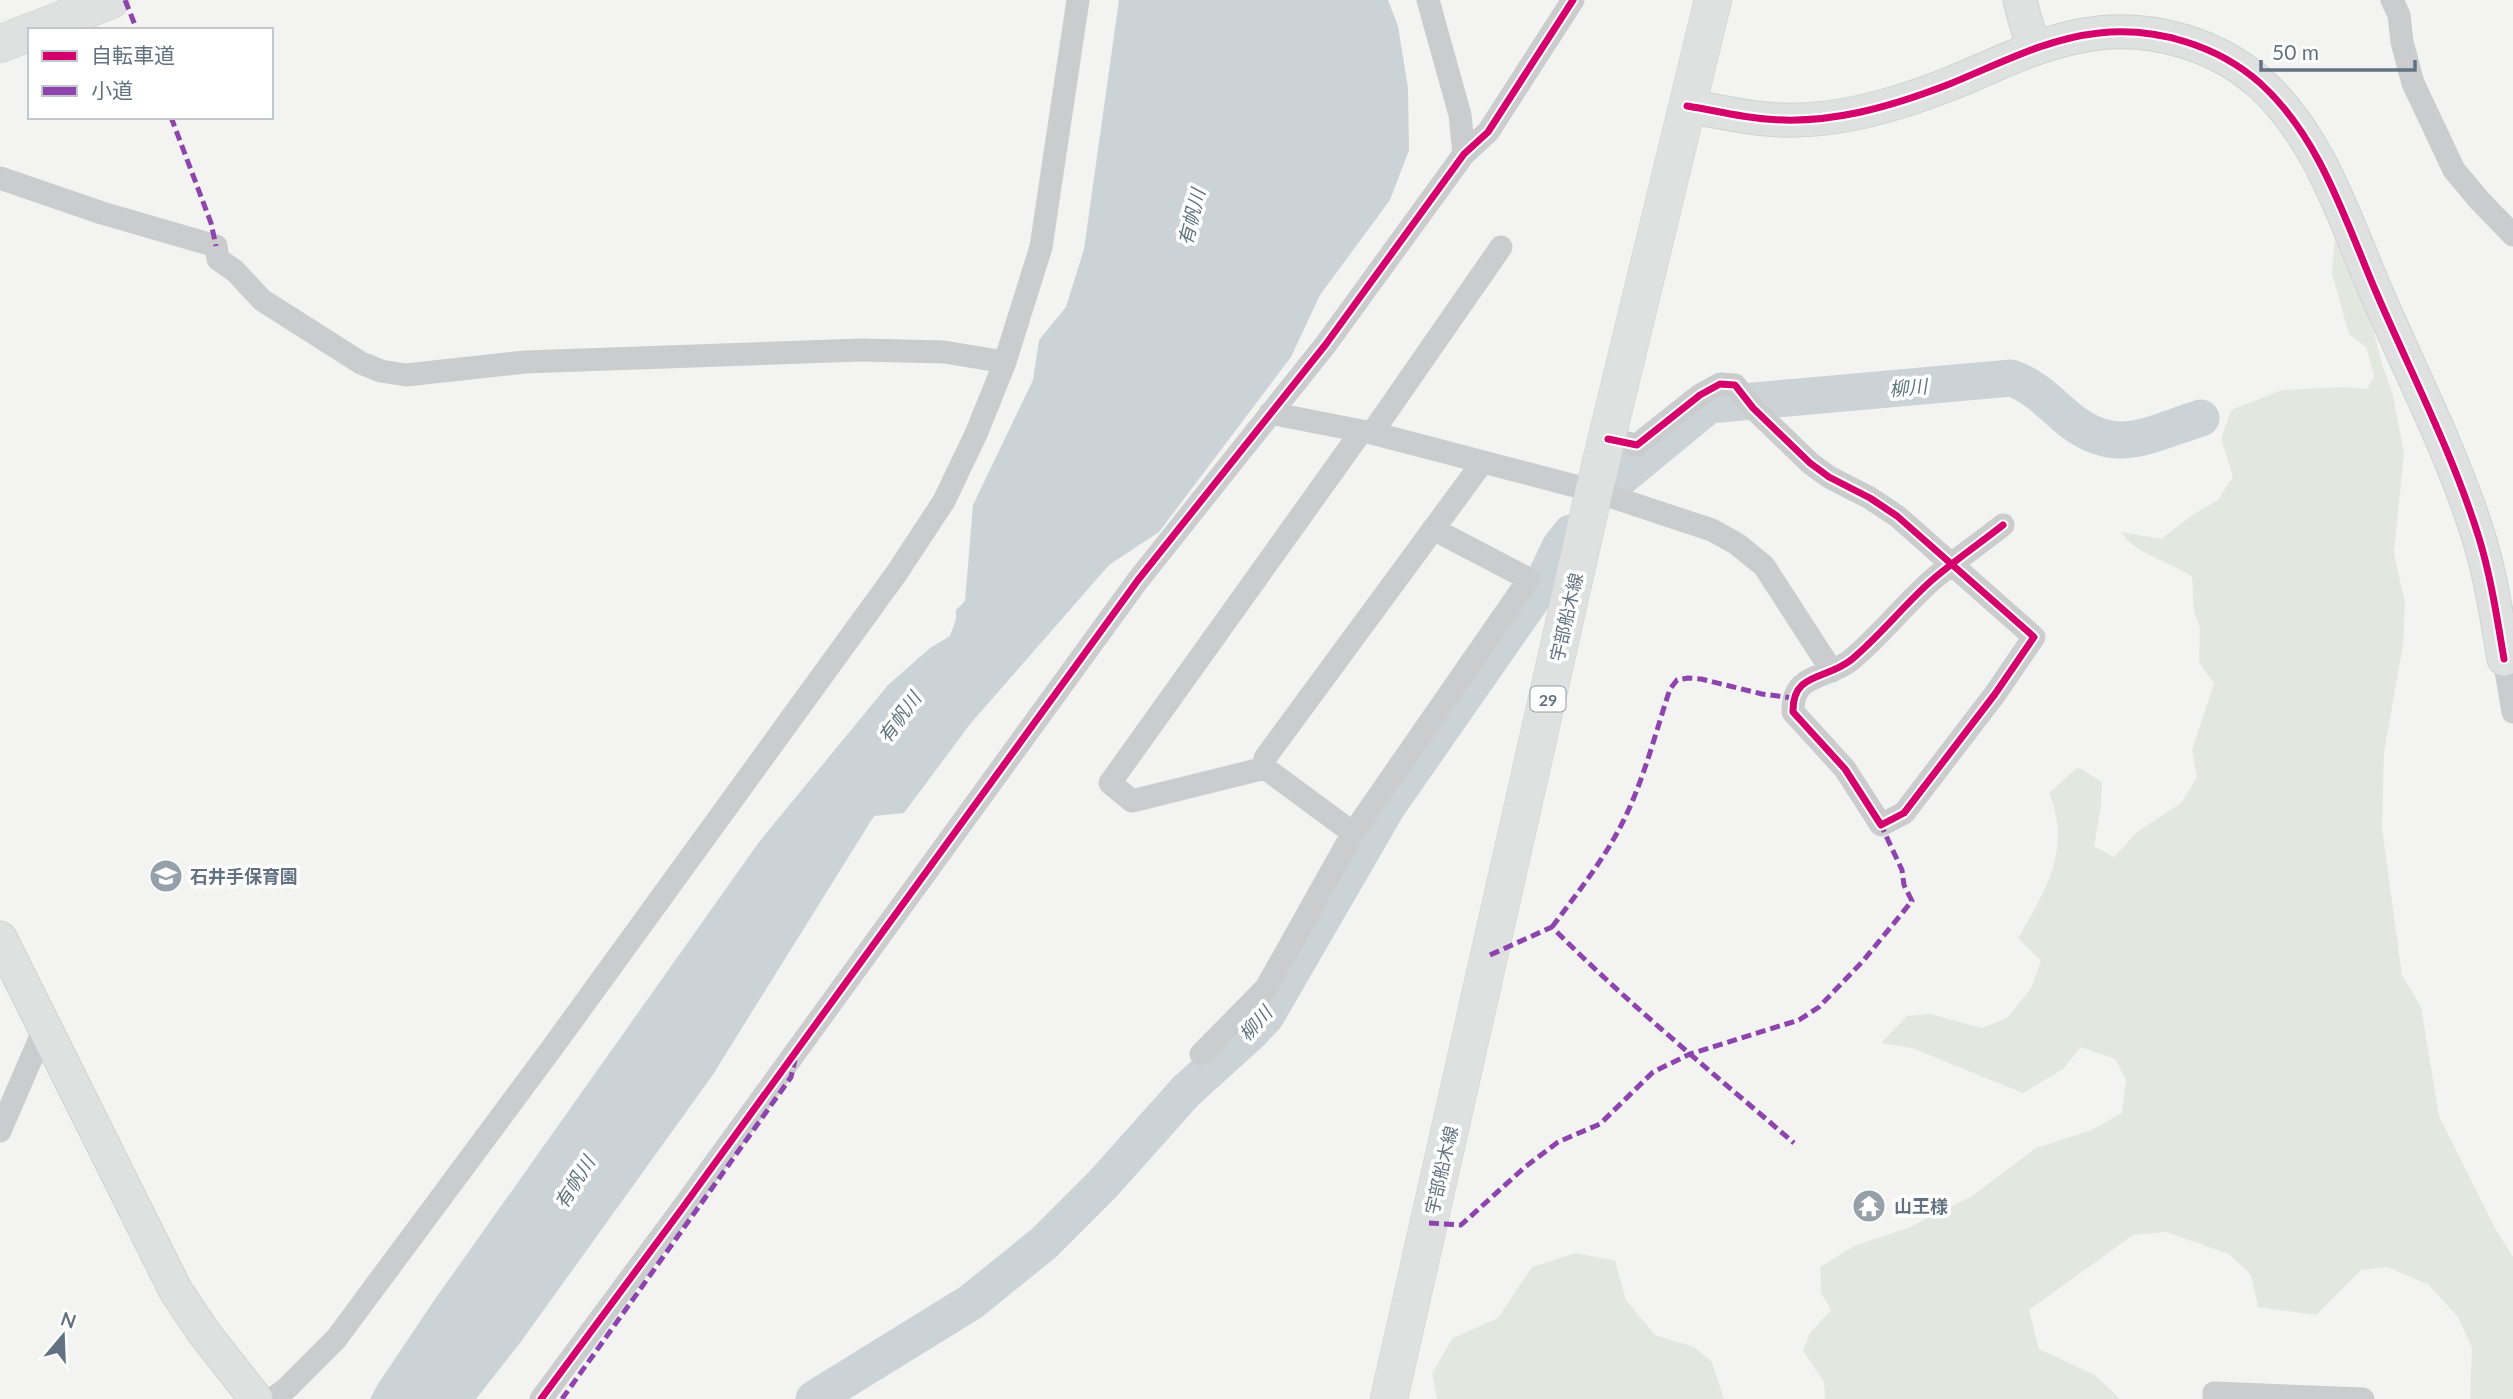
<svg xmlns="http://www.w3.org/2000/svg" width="2513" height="1399" font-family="Lato,'Noto Sans JP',sans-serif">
<rect width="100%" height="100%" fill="#f3f4f2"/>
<path fill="#e2e7e0" d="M 2335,235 L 2352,272 L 2370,318 L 2383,367 L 2393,395 L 2404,454 L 2394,553 L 2405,603 L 2403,645 L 2384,752 L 2382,828 L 2402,975 L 2421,1007 L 2439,1116 L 2496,1230 L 2513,1257 L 2513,1399 L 2470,1399 L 2472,1348 L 2458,1317 L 2429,1285 L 2388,1267 L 2361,1270 L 2316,1315 L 2258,1307 L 2251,1275 L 2229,1254 L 2166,1232 L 2133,1235 L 2029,1310 L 2039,1349 L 2095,1375 L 2120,1399 L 1825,1399 L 1824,1382 L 1803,1351 L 1810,1333 L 1831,1310 L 1821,1293 L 1820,1267 L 1856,1245 L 1908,1228 L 1972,1196 L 2036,1148 L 2092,1130 L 2122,1113 L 2126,1080 L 2115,1059 L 2081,1047 L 2063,1069 L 2023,1093 L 1912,1048 L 1881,1043 L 1907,1016 L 1930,1014 L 1982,1028 L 2007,1018 L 2031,988 L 2041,961 L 2018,938 C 2046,890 2072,849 2049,793 L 2078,767 L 2102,782 L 2101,807 L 2094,846 L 2114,857 L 2137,832 L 2181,803 L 2197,777 L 2192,750 L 2214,684 L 2199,662 L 2200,628 L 2194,612 L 2192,577 C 2170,561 2136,555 2121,532 L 2161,539 L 2194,514 L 2218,500 L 2233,477 L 2221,439 L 2231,410 L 2282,390 L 2343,387 L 2367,389 L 2374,376 L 2366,347 L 2349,334 L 2332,274 Z
M 1576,1253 L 1615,1261 L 1626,1300 L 1655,1335 L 1694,1347 L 1712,1362 L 1724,1399 L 1437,1399 L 1432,1373 L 1453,1338 L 1498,1318 L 1532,1267 Z"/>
<path fill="#ccd3d7" d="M 1119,0 L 1388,0 L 1398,26 L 1408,88 L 1409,150 L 1390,200 L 1320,295 L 1291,357 L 1159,532 L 1109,565 L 971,723 L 904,813 L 874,816 L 712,1076 L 520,1343 L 476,1399 L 370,1399 L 378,1384 L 433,1302 L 759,842 L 888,685 L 930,648 L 950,636 L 956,619 L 956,610 L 965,601 L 973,505 L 1033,380 L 1039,340 L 1066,307 L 1084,249 Z"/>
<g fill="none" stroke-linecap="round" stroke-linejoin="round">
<path stroke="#ccd3d7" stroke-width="37" d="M 1619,479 L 1709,405 L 2011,378 C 2032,385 2048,401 2064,415 C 2114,459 2146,435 2201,418
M 814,1399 L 971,1302 L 1044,1243 L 1103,1184 L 1186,1091 L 1250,1033 L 1266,1016 L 1387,807 L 1543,583 L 1560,547 L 1571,533"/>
<defs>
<path id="secondary" d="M 2020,0 L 2025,20 L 2034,48
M 1687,106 C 1713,110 1740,117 1766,119 C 1828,125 1890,107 1947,85 C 1997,65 2044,39 2099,33 C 2156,27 2217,45 2260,83 C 2320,137 2345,220 2376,292 C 2411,373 2453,454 2479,538 C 2491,577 2497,618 2504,659
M 0,938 L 176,1291 L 204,1333 L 256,1399"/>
<path id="primary" d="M 36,30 L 111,0
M 0,44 L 30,32
M 1389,1399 L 1594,491 L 1713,0"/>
</defs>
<use href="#secondary" stroke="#d0d2d2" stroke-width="35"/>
<use href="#primary" stroke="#cfd0d0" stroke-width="38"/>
<path stroke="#cbcccd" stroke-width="23" d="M 1428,0 L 1460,115 L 1464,154
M 2392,0 L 2399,15 L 2402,42 L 2413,83 L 2454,170 L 2480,201 L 2513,235
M 0,178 L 102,213 L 216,246 L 218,259 L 235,271 L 262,300 L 361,363 L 381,371 L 406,375 L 525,362 L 860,350 L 944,352 L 1005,362
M 1270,413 L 1372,433 L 1594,491 L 1712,530 L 1737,544 L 1764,566 L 1832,671
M 1372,433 L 1501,247
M 1608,439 L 1637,445 L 1700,395 L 1720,384 L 1735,385 L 1753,408 L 1810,463 L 1829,477 L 1870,498 L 1897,516 L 2034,637 L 1995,694 L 1904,813 L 1881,825 L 1845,769 L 1793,712 C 1792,672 1826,680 1851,660 C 1880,636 1903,606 1931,581 C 1954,561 1979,544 2003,525
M 2513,658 L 2504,659 L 2513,712
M 1265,768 L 1132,801 L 1110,783 L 1361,432
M 1353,833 L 1265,768 L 1265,758 L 1482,463
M 1201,1054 L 1266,988 L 1353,833 L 1529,579 L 1433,529
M 0,1131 L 44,1029
M 272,1399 L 287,1388 L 336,1339 L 552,1048 L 896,574 L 944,501 L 976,434 L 1005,362 L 1041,247 L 1078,0
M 541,1399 L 681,1210 L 1138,580 L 1326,344 L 1464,154 L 1488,132 L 1573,0
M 2214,1399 L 2214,1393 L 2363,1399"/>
<use href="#secondary" stroke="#dfe0e0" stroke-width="33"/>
<use href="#primary" stroke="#dfe0e0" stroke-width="37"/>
<path stroke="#8e44ad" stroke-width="5" stroke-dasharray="10 5" stroke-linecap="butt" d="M 125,0 L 137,30
M 171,117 L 211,223 L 216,246
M 1552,927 C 1575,896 1599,866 1617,833 C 1642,788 1654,737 1670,689 L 1677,680 L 1688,678 L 1701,679 L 1762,694 L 1793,698
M 1490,955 L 1552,927 C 1628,1004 1712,1072 1794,1143
M 1429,1223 L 1461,1225 L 1525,1167 L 1558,1142 L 1600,1124 L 1653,1072 L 1690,1054 L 1799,1020 L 1819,1007 L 1863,961 L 1912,901 L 1904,885 L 1902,870 L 1881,825
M 562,1399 L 784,1087 L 791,1077 L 795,1060"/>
<defs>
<path id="cycleway" d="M 1687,106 C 1713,110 1740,117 1766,119 C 1828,125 1890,107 1947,85 C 1997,65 2044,39 2099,33 C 2156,27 2217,45 2260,83 C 2320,137 2345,220 2376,292 C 2411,373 2453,454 2479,538 C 2491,577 2497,618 2504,659
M 1608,439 L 1637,445 L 1700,395 L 1720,384 L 1735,385 L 1753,408 L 1810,463 L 1829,477 L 1870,498 L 1897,516 L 2034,637 L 1995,694 L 1904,813 L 1881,825 L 1845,769 L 1793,712 C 1792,672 1826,680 1851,660 C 1880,636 1903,606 1931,581 C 1954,561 1979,544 2003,525
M 541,1399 L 681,1210 L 1138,580 L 1326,344 L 1464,154 L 1488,132 L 1573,0"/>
</defs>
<use href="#cycleway" stroke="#fff" stroke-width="11"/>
<use href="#cycleway" stroke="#d6006c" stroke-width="7"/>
</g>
<defs>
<symbol id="school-disc" viewBox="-11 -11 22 22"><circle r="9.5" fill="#95a0a9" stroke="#fff"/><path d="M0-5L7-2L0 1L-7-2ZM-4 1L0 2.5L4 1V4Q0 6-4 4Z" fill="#fff"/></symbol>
<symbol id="temple-disc" viewBox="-11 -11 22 22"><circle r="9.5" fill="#95a0a9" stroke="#fff"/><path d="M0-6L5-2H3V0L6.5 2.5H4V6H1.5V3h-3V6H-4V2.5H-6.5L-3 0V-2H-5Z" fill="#fff"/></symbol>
</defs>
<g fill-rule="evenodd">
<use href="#school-disc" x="147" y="857" width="38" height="38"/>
<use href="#temple-disc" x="1850" y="1187" width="38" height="38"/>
</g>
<g text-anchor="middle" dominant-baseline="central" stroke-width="7" stroke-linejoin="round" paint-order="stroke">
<rect fill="#fff" stroke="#929ca8" stroke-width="2" x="1530.5" y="686.5" width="35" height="25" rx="5"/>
<g font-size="16" font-weight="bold" fill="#637282">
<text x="1548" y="699">29</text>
</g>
<g font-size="18" fill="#637282" stroke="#fff">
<text transform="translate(1566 617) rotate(-77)">宇部船木線</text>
<text transform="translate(1441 1170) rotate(-77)">宇部船木線</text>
</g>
<g font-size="18" font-weight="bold" fill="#637282" stroke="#fff" text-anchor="start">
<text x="190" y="876">石井手保育園</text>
<text x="1894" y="1206">山王様</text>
</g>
<g font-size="19" font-style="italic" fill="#5f747f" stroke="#fff">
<text transform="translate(1191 217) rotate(-76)">有帆川</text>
<text transform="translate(1908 387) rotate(-5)">柳川</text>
<text transform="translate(899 717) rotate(-54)">有帆川</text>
<text transform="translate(1255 1023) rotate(-48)">柳川</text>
<text transform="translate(574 1182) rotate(-58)">有帆川</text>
</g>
</g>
<rect x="28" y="28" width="245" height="91" fill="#ffffff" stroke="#c1c7cd" stroke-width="2"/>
<rect x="42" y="51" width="35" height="10" fill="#d6006c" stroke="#c1c7cd" stroke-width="2"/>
<text x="91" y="63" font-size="21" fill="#637282">自転車道</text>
<rect x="42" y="86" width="35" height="10" fill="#8e44ad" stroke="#c1c7cd" stroke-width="2"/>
<text x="91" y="98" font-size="21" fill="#637282">小道</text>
<g transform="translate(63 1336) rotate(19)" stroke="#ffffff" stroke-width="5" paint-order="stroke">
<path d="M0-5L12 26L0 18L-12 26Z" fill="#637282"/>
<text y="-10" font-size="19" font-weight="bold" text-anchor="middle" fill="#637282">N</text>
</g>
<path d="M2261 60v10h154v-10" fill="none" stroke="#637282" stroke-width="3.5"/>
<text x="2272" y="60" font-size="21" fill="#637282" stroke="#ffffff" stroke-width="5" paint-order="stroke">50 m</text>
</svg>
